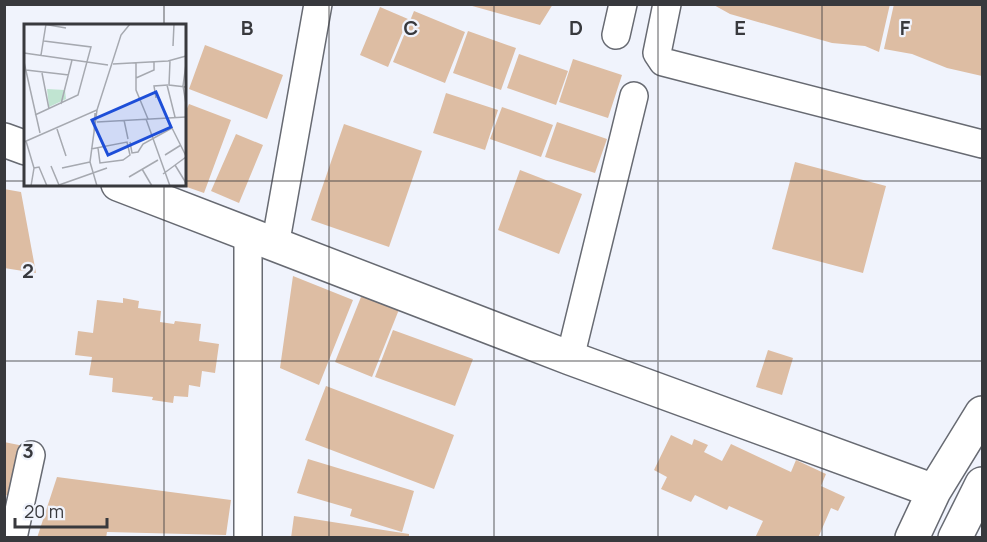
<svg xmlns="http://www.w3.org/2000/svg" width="987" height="542" font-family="Manrope,sans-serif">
<rect width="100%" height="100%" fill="#f0f3fc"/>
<path fill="#ddbda3" d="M 465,4 L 553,4 L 540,25 Z
M 712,4 L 890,4 L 879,52 L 865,46 L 832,43 L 730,14 Z
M 894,4 L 982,4 L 982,76 L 947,68 L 912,54 L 884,49 Z
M 380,7 L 408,19 L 388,67 L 360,55 Z
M 414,11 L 465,32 L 445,83 L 393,62 Z
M 468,31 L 516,48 L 501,90 L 453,73 Z
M 205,45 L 283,75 L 267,119 L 189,89 Z
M 519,54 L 568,71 L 556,105 L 507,88 Z
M 573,59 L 622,75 L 608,118 L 559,102 Z
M 446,93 L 498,110 L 485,150 L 433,133 Z
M 189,104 L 231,120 L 204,193 L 184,186 L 184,115 Z
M 502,107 L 553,125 L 541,157 L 490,139 Z
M 557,122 L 607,139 L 595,173 L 545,157 Z
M 344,124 L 422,151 L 389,247 L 311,220 Z
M 236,134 L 263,145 L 239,203 L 211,191 Z
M 795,162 L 886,186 L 863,273 L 772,249 Z
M 520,170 L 582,194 L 559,254 L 498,230 Z
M 4,189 L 21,192 L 36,273 L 4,268 Z
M 293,276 L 353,300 L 319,385 L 280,368 Z
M 363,292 L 400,307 L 372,377 L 335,362 Z
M 123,298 L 139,301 L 138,308 L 161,311 L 160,322 L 174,324 L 175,321 L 201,324 L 199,341 L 219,344 L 215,373 L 202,371 L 200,387 L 189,385 L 188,397 L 174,396 L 173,403 L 152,400 L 153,397 L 112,392 L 113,378 L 89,375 L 92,357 L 75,355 L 78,331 L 93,333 L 97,300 L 123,303 Z
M 393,330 L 473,359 L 455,406 L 375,377 Z
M 768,350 L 793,358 L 782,395 L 756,387 Z
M 326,386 L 454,435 L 434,489 L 305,440 Z
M 671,435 L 692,445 L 694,439 L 708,445 L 704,452 L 722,461 L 731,444 L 791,472 L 796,460 L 826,474 L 821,486 L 845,497 L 838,511 L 831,508 L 818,538 L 755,538 L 763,521 L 729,506 L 727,510 L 695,495 L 691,502 L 661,489 L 667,477 L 654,470 Z
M 4,442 L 24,446 L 11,496 L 4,495 Z
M 308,459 L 414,491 L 402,532 L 350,516 L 352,509 L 297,493 Z
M 57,477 L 231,500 L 226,535 L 107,532 L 106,538 L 37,538 Z
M 294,516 L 409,534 L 409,538 L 291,538 Z"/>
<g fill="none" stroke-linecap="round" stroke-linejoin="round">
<defs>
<path id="street" d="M 667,4 L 657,53 L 663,62 L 982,144
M 616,35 L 623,4
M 248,235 L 248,538
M 275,246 L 318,4
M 570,358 L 634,96
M 13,538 L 31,455"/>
<path id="secondary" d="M 4,140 L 26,148
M 118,184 L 570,358 L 934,491
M 912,538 L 934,491 L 982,413
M 955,538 L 982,484"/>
</defs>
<use href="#street" stroke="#676a72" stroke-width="30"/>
<use href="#secondary" stroke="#676a72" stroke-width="36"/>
<use href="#street" stroke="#fff" stroke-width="27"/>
<use href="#secondary" stroke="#fff" stroke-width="33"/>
</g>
<path fill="none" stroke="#38393d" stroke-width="1.5" stroke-opacity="0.55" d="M 164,4 L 164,26M 329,4 L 329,538M 494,4 L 494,538M 658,4 L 658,538M 822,4 L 822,538M 4,181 L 26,181M 184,181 L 982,181M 164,184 L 164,538M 4,361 L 982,361"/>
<g transform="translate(24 24)">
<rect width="162" height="162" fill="#f0f3fc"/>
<path d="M 23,65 L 41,66 L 42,75 L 25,83 Z" fill="#c0e4d1"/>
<path fill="none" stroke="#a6a9b0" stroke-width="1.5" d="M 19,0 L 42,4M 149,22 L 150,0M 0,29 L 84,41M 17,31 L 22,0M 146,37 L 145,61 L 162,63M 0,38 L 16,109M 112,39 L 112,66 L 124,95M 89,40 L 144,37 L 162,32M 162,40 L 159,62 L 162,80M 2,46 L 45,51M 18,49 L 25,85M 112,54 L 130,46 L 130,38M 143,61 L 151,93M 132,74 L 130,62 L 144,61M 37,80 L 48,36M 73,86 L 66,138 L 73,162M 11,91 L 54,71 L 67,23 L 20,17M 143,94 L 162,132M 122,95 L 146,162M 100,96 L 104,115M 73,98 L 162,93M 33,105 L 42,132M 70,109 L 71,89M 2,117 L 10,144 L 7,162M 0,118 L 73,86 L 97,11 L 106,0M 106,118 L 108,129 L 114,128 L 119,120 L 148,104M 67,125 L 103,118 L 106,131 L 99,136 L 76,139 L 74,124M 141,131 L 157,121M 151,141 L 162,159M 27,142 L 35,161 L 83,144M 10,144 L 15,143 L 23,162M 38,144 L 66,138M 118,145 L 128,162M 139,150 L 162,133M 105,153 L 134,136"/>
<path fill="#1d4ed8" fill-opacity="0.15" stroke="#1d4ed8" stroke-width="3" d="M 132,68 L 147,103 L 84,131 L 68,96 Z"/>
<rect width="162" height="162" fill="none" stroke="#38393d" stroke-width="3"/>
</g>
<g font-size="20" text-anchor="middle" font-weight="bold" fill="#38393d" stroke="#f0f3fc" stroke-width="4.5" stroke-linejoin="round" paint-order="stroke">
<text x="247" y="35">B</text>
<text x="411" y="35">C</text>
<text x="576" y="35">D</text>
<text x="740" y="35">E</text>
<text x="905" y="35">F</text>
<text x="28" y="278">2</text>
<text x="28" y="458">3</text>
</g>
<rect width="987" height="542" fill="none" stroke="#38393d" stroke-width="12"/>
<path d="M15 518v9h92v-9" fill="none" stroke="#38393d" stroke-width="3"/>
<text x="24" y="518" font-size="18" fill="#38393d" stroke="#f0f3fc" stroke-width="4.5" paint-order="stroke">20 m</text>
</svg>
